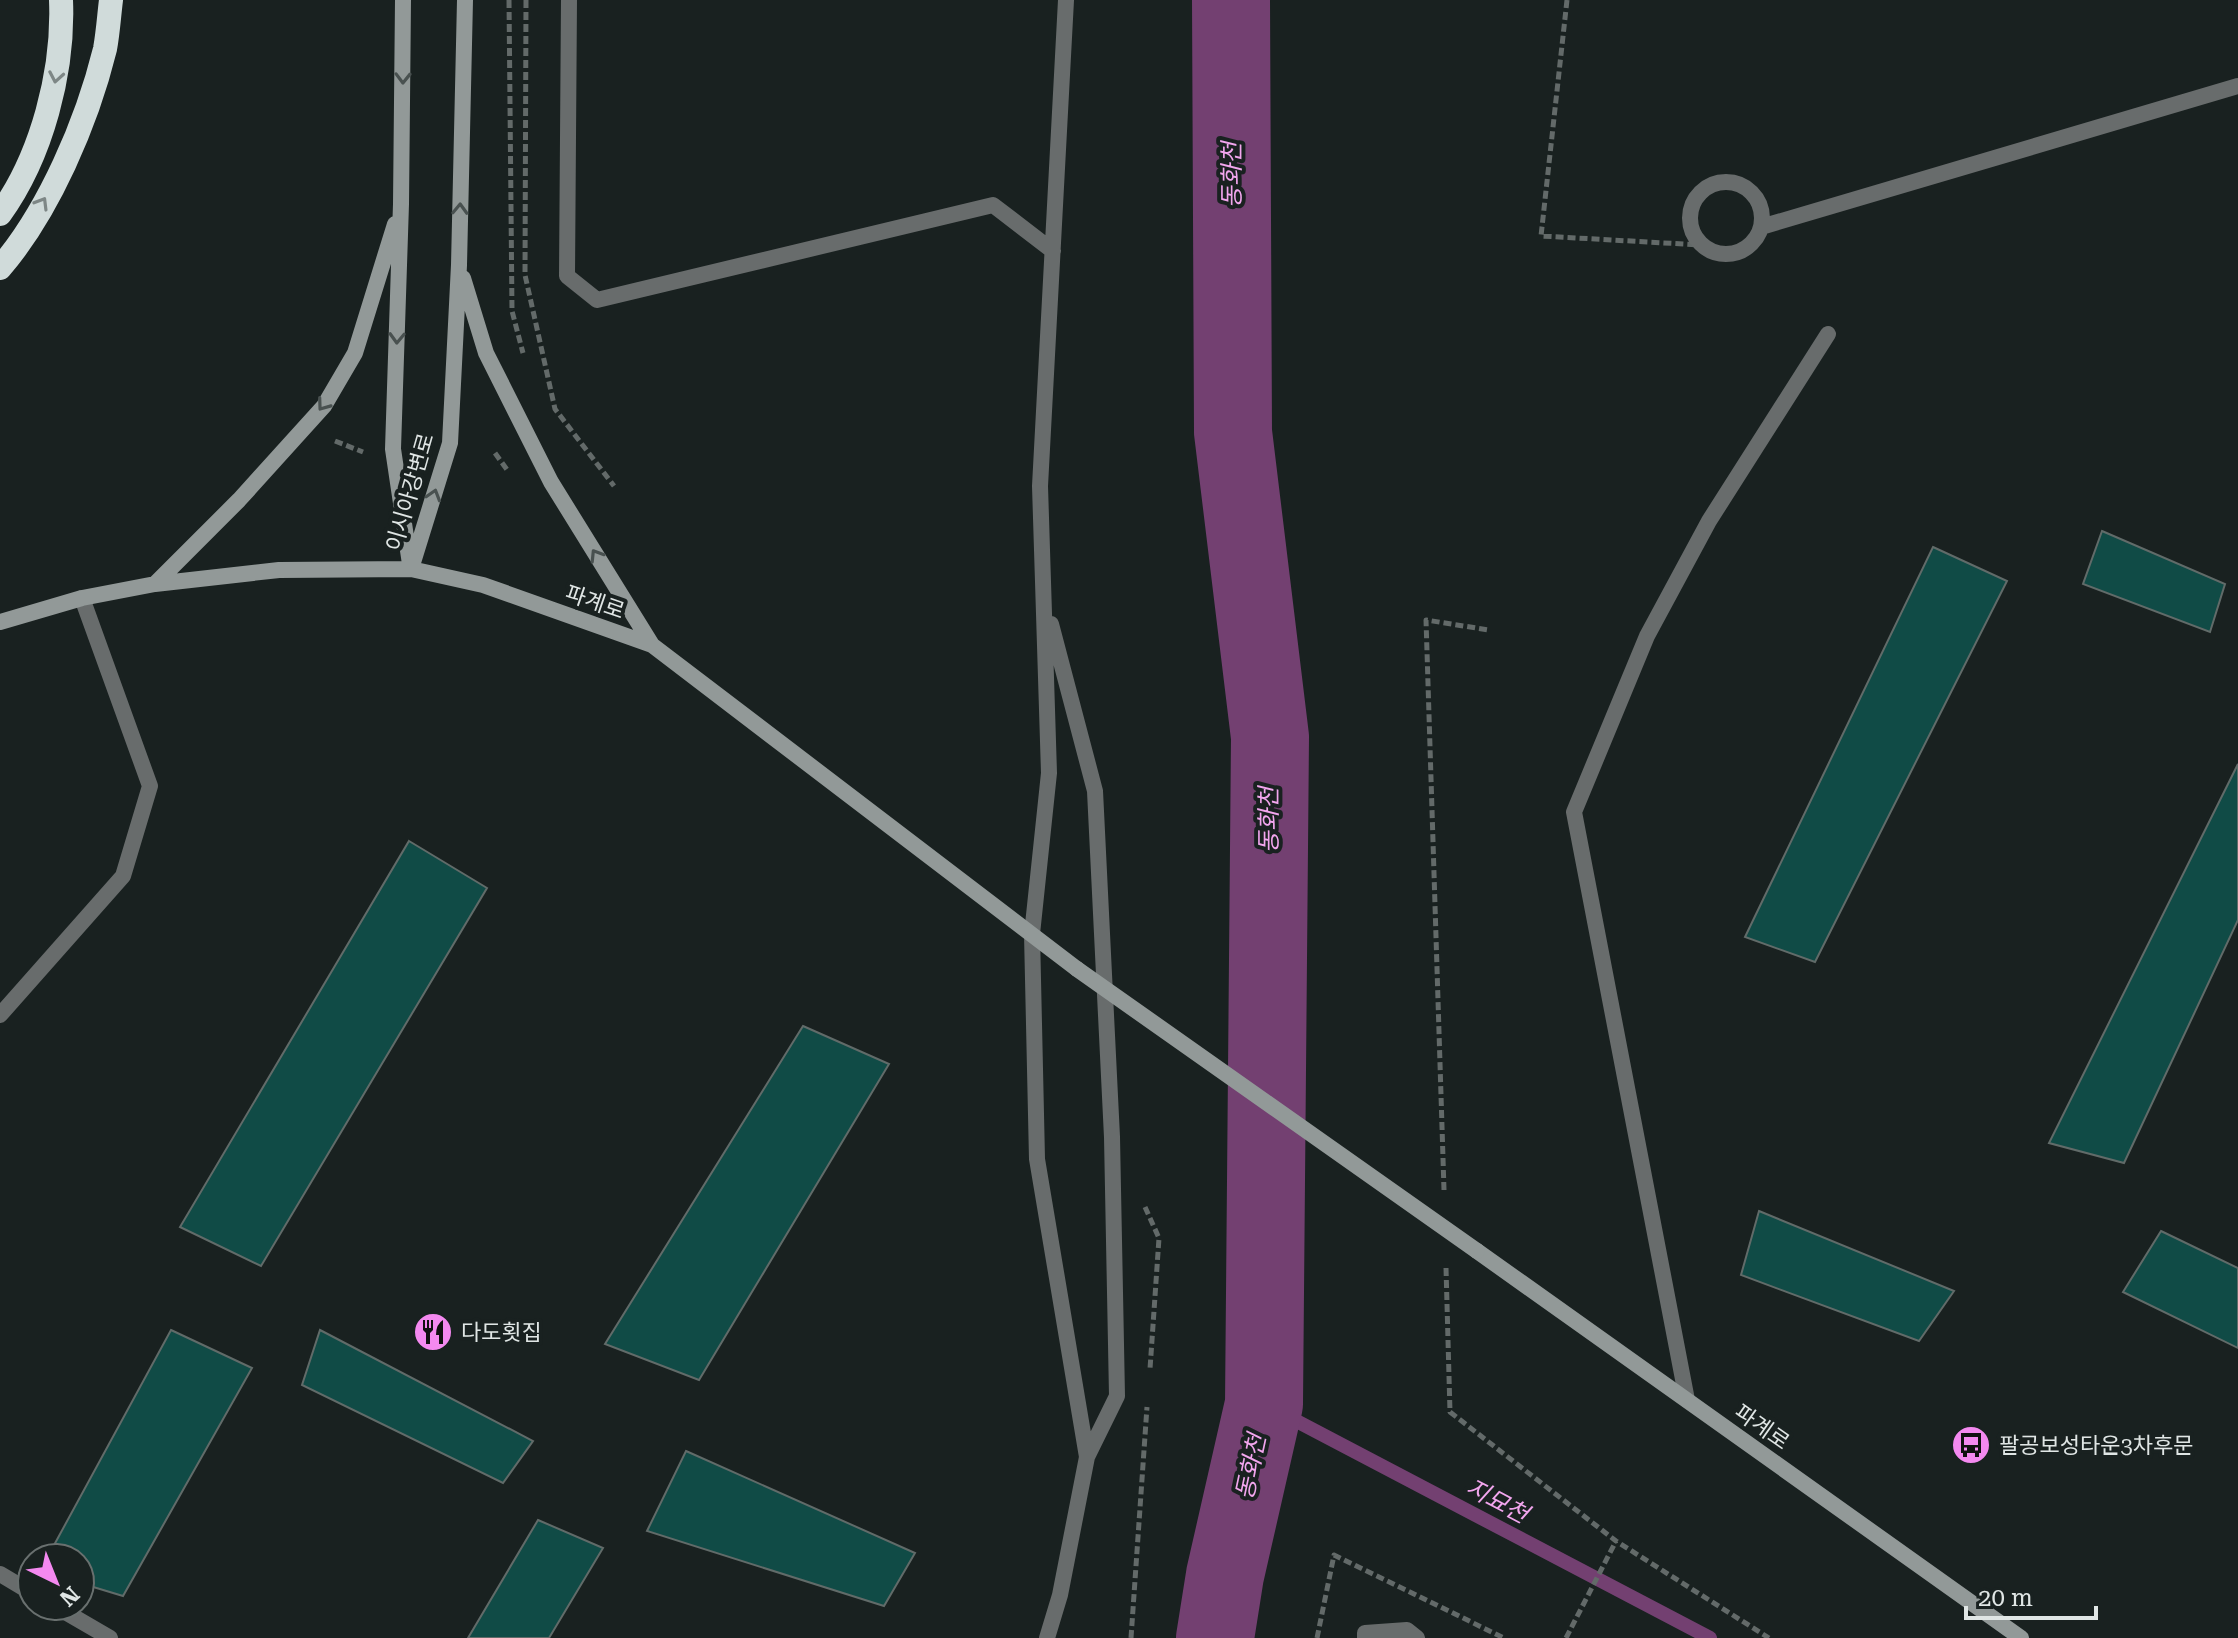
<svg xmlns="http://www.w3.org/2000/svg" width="2238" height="1638" font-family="'Roboto Serif','Noto Sans KR',serif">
<rect width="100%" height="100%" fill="#192120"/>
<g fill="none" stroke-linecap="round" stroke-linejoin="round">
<path stroke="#734071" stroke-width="14" d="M 1264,1404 L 1710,1638"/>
<path stroke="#734071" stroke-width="78" d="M 1215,1638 L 1225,1575 L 1264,1404 L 1270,737 L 1233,432 L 1231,0"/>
</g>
<path fill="#104b46" stroke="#616b69" stroke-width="2" d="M 2102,531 L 2225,584 L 2210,632 L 2083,584 Z
M 1933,547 L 2007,581 L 1815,962 L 1745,937 Z
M 2238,764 L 2238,920 L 2124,1163 L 2049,1143 Z
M 409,841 L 487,888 L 261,1266 L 180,1227 Z
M 803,1026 L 889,1064 L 699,1380 L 605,1344 Z
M 1759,1211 L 1954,1291 L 1919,1341 L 1741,1275 Z
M 2161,1231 L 2238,1268 L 2238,1348 L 2123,1292 Z
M 171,1330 L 252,1368 L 123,1596 L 80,1583 L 80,1558 L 47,1558 Z
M 320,1330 L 533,1441 L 503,1483 L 302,1385 Z
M 686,1451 L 915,1553 L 884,1606 L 647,1531 Z
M 538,1520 L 603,1548 L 549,1638 L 468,1638 Z"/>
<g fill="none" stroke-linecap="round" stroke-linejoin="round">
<path stroke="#636a69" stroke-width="5" stroke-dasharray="8 4" stroke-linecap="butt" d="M 509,0 L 512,311 L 523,353
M 526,0 L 525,275 L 555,409 L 614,486
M 1567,0 L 1541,236 L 1701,245
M 335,441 L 363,452
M 495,453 L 508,471
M 1444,1190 L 1426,620 L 1489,630
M 1145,1207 L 1159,1238 L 1150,1369
M 1446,1268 L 1450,1412 L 1616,1541 L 1769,1638
M 1131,1638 L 1147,1407
M 1317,1638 L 1334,1555 L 1504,1638
M 1566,1638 L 1616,1541"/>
<path stroke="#686c6c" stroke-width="16" d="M 1687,1400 L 1574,812 L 1647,636 L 1709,521 L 1828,334"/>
<path stroke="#686c6c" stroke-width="16" d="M 569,0 L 567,276 L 597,300 L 993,205 L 1053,251
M1690 218a36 36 0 1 1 72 0a36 36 0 1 1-72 0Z
M 1761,227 L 2238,86
M 1051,624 L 1095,791 L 1112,1137 L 1117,1396 L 1087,1457
M 0,1015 L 123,876 L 150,786 L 82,598
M 0,1574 L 32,1593
M 55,1606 L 110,1638
M 1047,1638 L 1060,1595 L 1087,1457 L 1037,1159 L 1032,934 L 1049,773 L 1040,486 L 1066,0
M 1365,1638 L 1365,1633 L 1407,1630 L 1417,1638"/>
<path stroke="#929998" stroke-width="16" d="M 403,0 L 401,204 L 393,449 L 410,564
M 463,278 L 486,353 L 551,482 L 652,645
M 411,569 L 450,443 L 459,265 L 465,0
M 155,584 L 239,500 L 324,406 L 355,353 L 395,224
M 0,622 L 82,598 L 155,584 L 279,570 L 411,569 L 483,585 L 652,645 L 1077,969
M 1477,1251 L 2021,1638"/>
<path stroke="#d0dbda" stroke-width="24" d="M 0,214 C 42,156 64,71 61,0
M 0,268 C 49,211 87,122 105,49 C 108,33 109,16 111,0"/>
<path stroke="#929998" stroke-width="16" d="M 1077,969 L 1477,1251"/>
</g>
<defs><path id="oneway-chevron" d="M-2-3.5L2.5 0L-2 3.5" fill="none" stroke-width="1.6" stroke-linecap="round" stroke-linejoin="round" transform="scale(2)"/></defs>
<g stroke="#7e8786">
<use href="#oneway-chevron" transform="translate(56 77) rotate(100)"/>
<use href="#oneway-chevron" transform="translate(42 203) rotate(-59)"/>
</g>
<g stroke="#495150">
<use href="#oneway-chevron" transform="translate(403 78) rotate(91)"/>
<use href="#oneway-chevron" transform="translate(460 209) rotate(-88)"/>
<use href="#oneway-chevron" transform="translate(397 338) rotate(92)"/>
<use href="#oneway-chevron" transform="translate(323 405) rotate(126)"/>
<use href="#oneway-chevron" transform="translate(434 495) rotate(-73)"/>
<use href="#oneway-chevron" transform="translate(596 555) rotate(-122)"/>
</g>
<defs>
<symbol id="restaurant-disc" viewBox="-11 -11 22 22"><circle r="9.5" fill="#f489f0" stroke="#192120"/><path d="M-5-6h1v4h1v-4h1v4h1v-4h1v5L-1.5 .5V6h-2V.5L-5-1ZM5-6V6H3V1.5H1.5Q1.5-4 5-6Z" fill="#111"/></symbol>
<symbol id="bus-disc" viewBox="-11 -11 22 22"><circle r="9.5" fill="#f489f0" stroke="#192120"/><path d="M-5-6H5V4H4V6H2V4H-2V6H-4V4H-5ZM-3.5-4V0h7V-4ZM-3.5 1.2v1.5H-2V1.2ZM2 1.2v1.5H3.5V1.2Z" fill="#111"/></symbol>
</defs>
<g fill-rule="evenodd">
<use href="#restaurant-disc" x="411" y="1310" width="44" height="44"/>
<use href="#bus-disc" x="1949" y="1423" width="44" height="44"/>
</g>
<g text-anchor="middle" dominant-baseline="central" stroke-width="8" stroke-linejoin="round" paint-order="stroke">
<g font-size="22" fill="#e0e6e5" stroke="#192120">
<text transform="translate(410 492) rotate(-74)">이시아강변로</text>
<text transform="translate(595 602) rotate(19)">파계로</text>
<text transform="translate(1762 1427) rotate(35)">파계로</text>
</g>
<g font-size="22" fill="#e0e6e5" stroke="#192120" text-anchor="start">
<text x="461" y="1332">다도횟집</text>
<text x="1999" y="1445">팔공보성타운3차후문</text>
</g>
<g font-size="24" font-style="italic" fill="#f2a6ee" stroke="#192120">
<text transform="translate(1232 175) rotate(-90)">동화천</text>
<text transform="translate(1269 820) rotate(-90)">동화천</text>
<text transform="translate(1251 1467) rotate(-78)">동화천</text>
<text transform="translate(1497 1501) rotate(28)">지묘천</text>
</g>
</g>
<g transform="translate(56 1582) rotate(137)"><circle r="38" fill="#192120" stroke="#69706f" stroke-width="2"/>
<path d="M0-6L14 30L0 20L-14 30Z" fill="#f489f0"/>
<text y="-12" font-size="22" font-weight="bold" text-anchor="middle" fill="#e0e6e5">N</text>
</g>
<path d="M1966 1606v12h130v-12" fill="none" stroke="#e0e6e5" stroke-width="4"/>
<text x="1978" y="1606" font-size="24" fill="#e0e6e5" stroke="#192120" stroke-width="6" paint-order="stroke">20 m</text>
</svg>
